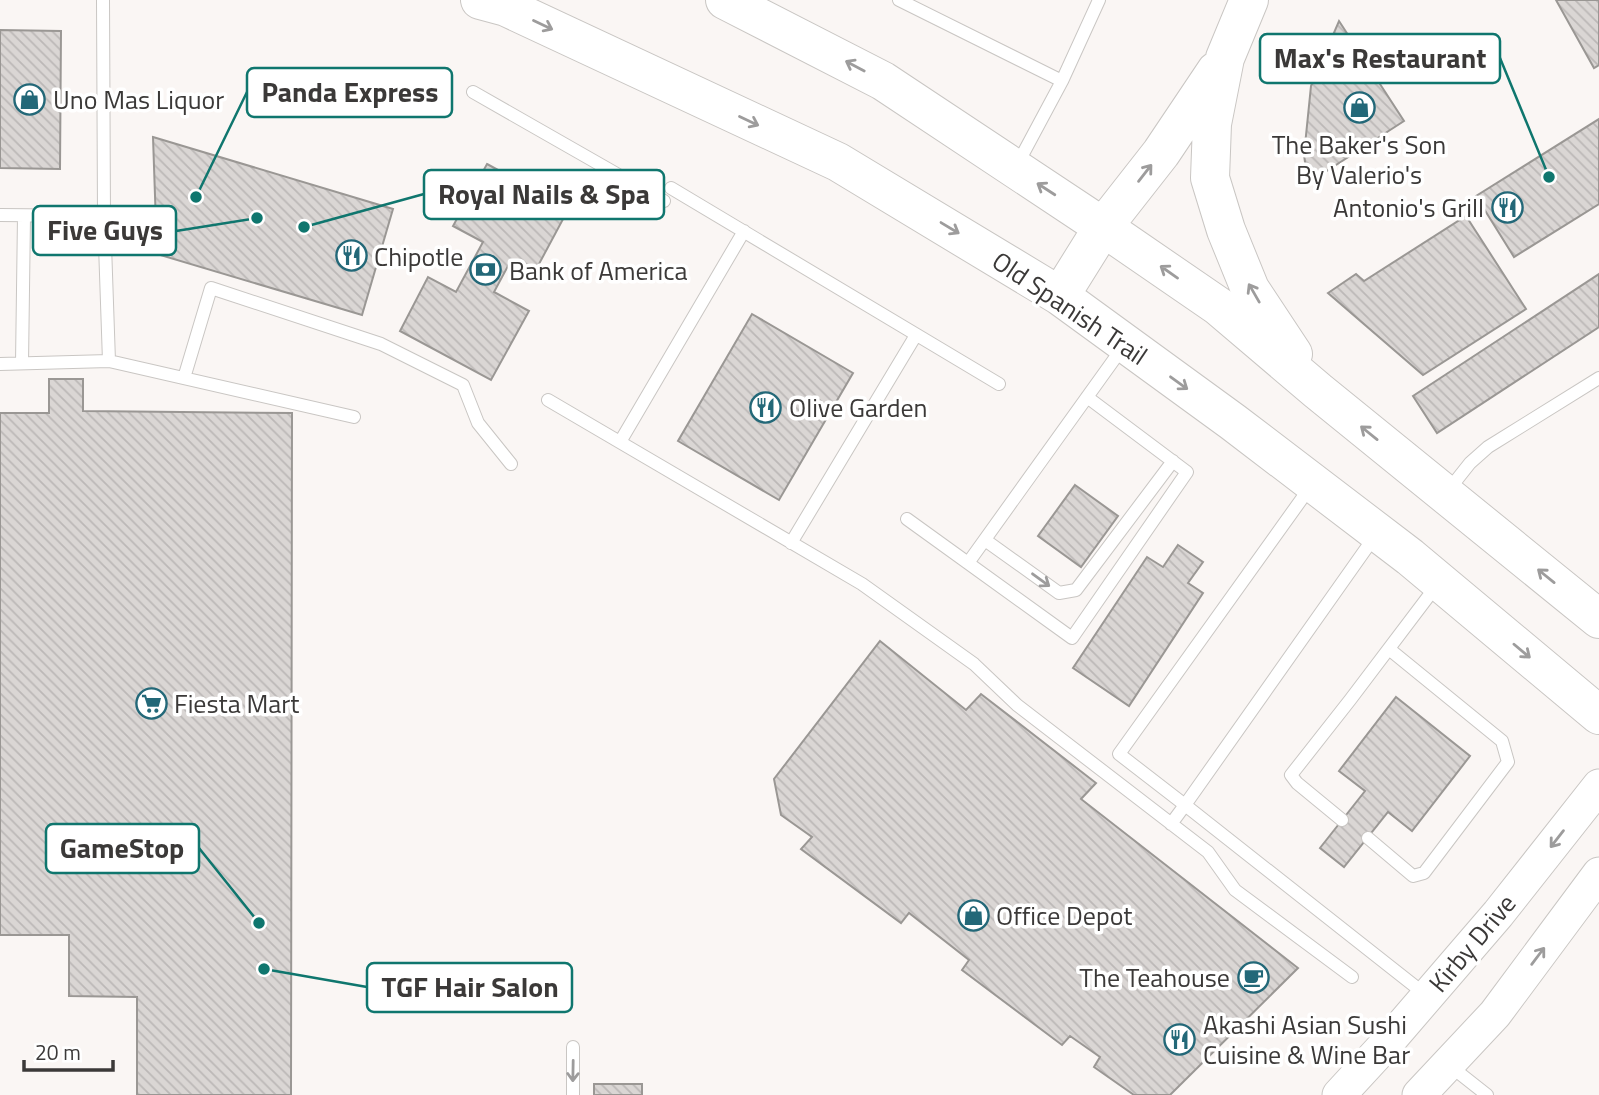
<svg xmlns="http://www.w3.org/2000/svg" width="1599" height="1095" font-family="'Titillium Web',sans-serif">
<defs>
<pattern id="building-back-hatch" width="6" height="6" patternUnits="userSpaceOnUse" patternTransform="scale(1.75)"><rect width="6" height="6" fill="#dad6d4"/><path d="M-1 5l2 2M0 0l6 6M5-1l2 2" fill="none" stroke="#bcb8b7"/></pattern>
</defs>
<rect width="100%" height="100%" fill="#faf6f4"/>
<path fill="url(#building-back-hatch)" stroke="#9a9794" stroke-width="2" d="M 1556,0 L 1599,0 L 1599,65 L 1594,68 Z
M 1339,21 L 1404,121 L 1308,183 L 1304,155 L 1311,86 Z
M 0,30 L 61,31 L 60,169 L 0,168 Z
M 1599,119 L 1599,204 L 1514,257 L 1476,196 Z
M 153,137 L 393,209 L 362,315 L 157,254 Z
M 487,164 L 569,208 L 532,277 L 509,264 L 494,292 L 529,311 L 491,380 L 400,331 L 428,277 L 456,292 L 483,242 L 453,226 Z
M 1466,216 L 1526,309 L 1423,375 L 1328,293 L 1356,274 L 1364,281 Z
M 1599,274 L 1599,327 L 1437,433 L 1413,396 Z
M 752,314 L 853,373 L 779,500 L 678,441 Z
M 49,379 L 83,379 L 83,411 L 292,413 L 291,1095 L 137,1095 L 137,997 L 69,996 L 69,935 L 0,935 L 0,413 L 49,413 Z
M 1075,485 L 1118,516 L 1081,567 L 1038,536 Z
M 1178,545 L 1203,562 L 1188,583 L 1203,593 L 1129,706 L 1073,668 L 1147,557 L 1163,567 Z
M 880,641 L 966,710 L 981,694 L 1096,783 L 1081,799 L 1298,968 L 1170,1095 L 1134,1095 L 1094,1067 L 1100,1057 L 1070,1036 L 1062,1045 L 962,970 L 969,960 L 909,913 L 901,923 L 801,849 L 812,837 L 781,815 L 774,779 Z
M 1396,697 L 1470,756 L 1412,831 L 1388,812 L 1344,867 L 1320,848 L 1365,791 L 1339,771 Z
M 594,1084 L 642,1084 L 642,1095 L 594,1095 Z"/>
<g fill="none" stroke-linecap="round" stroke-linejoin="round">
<defs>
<path id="service" d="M 103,0 L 104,216 L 109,361
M 899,0 L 1062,81 L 1017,165
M 1062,81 L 1099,0
M 473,92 L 664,201
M 671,188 L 999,384
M 0,215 L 104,216
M 22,363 L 24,216
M 0,364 L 109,361 L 354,417
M 184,378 L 211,288 L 381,344 L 463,385 L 478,423 L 511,464
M 548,400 L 862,584 L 974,664 L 1017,705 L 1208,852 L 1235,890 L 1352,977
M 620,442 L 744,231
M 1447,492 L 1470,463 L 1488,447 L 1599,378
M 907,519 L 1072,638 L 1187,472 L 1087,397
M 1375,536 L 1185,805 L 1426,995
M 985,540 L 1059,593 L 1076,590 L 1173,461
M 791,543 L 916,335
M 968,563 L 1123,347
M 1342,820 L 1297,783 L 1291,775 L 1350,700 L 1437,585
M 1171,824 L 1185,805 L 1119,754 L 1311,486
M 1368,838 L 1413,876 L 1424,873 L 1508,762 L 1502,741 L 1389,649
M 1449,1065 L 1487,1095
M 573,1095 L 573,1047"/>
<path id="secondary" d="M 1339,1095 L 1387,1043 L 1498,914 L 1599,786
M 1419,1095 L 1495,1014 L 1599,874"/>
<path id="primary" d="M 480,0 L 506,7 L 838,162 L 1060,296 L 1233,422 L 1410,557 L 1599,715
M 725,0 L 883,81 L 1103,227 L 1218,306 L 1318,391 L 1599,619
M 1249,0 L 1225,58 L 1212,124 L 1210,178 L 1226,230 L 1250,289 L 1293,354
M 1060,296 L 1103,227 L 1161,153 L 1216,71"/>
</defs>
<use href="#service" stroke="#c9c6c3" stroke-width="14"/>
<use href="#secondary" stroke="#c9c6c3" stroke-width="35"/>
<use href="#primary" stroke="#c9c6c3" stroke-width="40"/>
<use href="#service" stroke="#fff" stroke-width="12"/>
<use href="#secondary" stroke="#fff" stroke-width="33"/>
<use href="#primary" stroke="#fff" stroke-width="38"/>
</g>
<defs><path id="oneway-shaft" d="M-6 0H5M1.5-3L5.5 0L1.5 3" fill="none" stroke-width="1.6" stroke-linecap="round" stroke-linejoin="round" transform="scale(1.75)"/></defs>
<g stroke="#9d9c9c">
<use href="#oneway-shaft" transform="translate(543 25) rotate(25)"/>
<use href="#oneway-shaft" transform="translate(855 66) rotate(-152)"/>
<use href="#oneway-shaft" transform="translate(749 121) rotate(25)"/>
<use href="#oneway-shaft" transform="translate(1145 173) rotate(-52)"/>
<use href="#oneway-shaft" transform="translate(1046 189) rotate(-147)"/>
<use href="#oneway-shaft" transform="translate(950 228) rotate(31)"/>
<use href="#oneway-shaft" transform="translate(1169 272) rotate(-145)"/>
<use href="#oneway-shaft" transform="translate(1254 293) rotate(-120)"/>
<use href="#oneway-shaft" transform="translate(1179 383) rotate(36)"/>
<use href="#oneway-shaft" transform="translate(1369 433) rotate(-141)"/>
<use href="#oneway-shaft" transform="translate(1546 576) rotate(-141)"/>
<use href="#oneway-shaft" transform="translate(1041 580) rotate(36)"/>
<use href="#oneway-shaft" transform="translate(1522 651) rotate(40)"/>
<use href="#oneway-shaft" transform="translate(1557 839) rotate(128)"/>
<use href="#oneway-shaft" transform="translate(1538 956) rotate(-53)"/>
<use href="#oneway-shaft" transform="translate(573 1071) rotate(91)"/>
</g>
<defs>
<symbol id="shop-ring" viewBox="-11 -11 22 22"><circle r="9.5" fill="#fff" stroke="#236878" stroke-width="1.5"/><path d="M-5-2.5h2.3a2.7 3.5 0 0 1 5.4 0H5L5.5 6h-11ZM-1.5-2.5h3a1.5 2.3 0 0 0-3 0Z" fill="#236878"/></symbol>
<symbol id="restaurant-ring" viewBox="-11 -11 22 22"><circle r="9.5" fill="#fff" stroke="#236878" stroke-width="1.5"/><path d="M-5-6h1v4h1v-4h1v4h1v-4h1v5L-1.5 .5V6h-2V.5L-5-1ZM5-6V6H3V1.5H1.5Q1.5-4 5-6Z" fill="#236878"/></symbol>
<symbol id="bank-ring" viewBox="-11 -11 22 22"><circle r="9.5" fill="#fff" stroke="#236878" stroke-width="1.5"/><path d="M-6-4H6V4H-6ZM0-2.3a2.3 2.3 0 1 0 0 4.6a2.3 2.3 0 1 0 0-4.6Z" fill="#236878"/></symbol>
<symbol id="supermarket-ring" viewBox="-11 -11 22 22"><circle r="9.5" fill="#fff" stroke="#236878" stroke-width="1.5"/><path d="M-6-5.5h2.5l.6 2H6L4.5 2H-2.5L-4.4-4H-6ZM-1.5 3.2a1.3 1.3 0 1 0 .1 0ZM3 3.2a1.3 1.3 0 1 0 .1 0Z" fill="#236878"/></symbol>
<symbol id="cafe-ring" viewBox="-11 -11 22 22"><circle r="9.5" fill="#fff" stroke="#236878" stroke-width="1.5"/><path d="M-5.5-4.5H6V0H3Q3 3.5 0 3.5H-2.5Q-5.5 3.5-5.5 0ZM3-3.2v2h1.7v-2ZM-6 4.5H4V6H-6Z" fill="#236878"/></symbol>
</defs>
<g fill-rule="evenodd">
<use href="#shop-ring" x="12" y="82" width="35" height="35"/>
<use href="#shop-ring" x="1342" y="90" width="35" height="35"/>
<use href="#restaurant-ring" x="1490" y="190" width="35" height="35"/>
<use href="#restaurant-ring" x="334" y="238" width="35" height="35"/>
<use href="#bank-ring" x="468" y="252" width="35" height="35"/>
<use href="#restaurant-ring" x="748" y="390" width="35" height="35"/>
<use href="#supermarket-ring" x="134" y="686" width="35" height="35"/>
<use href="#shop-ring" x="956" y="898" width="35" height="35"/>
<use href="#cafe-ring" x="1236" y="960" width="35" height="35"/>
<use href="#restaurant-ring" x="1162" y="1022" width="35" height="35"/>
</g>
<g text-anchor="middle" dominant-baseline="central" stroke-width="7" stroke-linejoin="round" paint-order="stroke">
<g font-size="26" fill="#3b3938" stroke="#fff" text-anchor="start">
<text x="53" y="99">Uno Mas Liquor</text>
<text x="1359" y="144" text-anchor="middle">The Baker's Son<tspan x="1359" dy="30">By Valerio's</tspan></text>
<text x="1484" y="207" text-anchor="end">Antonio's Grill</text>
<text x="374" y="256">Chipotle</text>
<text x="509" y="270">Bank of America</text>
<text x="789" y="407">Olive Garden</text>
<text x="174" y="703">Fiesta Mart</text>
<text x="996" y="915">Office Depot</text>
<text x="1230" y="977" text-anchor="end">The Teahouse</text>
<text x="1203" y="1024">Akashi Asian Sushi<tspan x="1203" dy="30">Cuisine &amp; Wine Bar</tspan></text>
</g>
<g font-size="26" fill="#3b3938" stroke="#fff">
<text transform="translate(1070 308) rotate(34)">Old Spanish Trail</text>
<text transform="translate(1472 943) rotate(-50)">Kirby Drive</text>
</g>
</g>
<path fill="none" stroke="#0f766e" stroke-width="2.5" d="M1549 177L1500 58M196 197L247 92M304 227L424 194M257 218L176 231M259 923L199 848M264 969L367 987"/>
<g fill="#0f766e" stroke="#fff" stroke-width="2.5">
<circle cx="1549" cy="177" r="7"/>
<circle cx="196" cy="197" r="7"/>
<circle cx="304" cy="227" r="7"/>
<circle cx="257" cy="218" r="7"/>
<circle cx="259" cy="923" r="7"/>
<circle cx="264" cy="969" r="7"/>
</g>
<g fill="#fff" stroke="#0f766e" stroke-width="2.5">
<rect x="1260" y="34" width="240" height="49" rx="7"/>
<rect x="247" y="68" width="205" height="49" rx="7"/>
<rect x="424" y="170" width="240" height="49" rx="7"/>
<rect x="33" y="206" width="143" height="49" rx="7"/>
<rect x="46" y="824" width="153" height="49" rx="7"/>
<rect x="367" y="963" width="205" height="49" rx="7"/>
</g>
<g font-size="28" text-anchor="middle" font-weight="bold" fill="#3b3938">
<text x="1380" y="68">Max's Restaurant</text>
<text x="350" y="102">Panda Express</text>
<text x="544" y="204">Royal Nails &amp; Spa</text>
<text x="105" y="240">Five Guys</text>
<text x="122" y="858">GameStop</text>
<text x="470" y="997">TGF Hair Salon</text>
</g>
<path d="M24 1060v10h89v-10" fill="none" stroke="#3b3938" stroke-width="3.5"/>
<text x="35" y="1060" font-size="21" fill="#3b3938" stroke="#ffffff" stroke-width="5" paint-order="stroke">20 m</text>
</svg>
